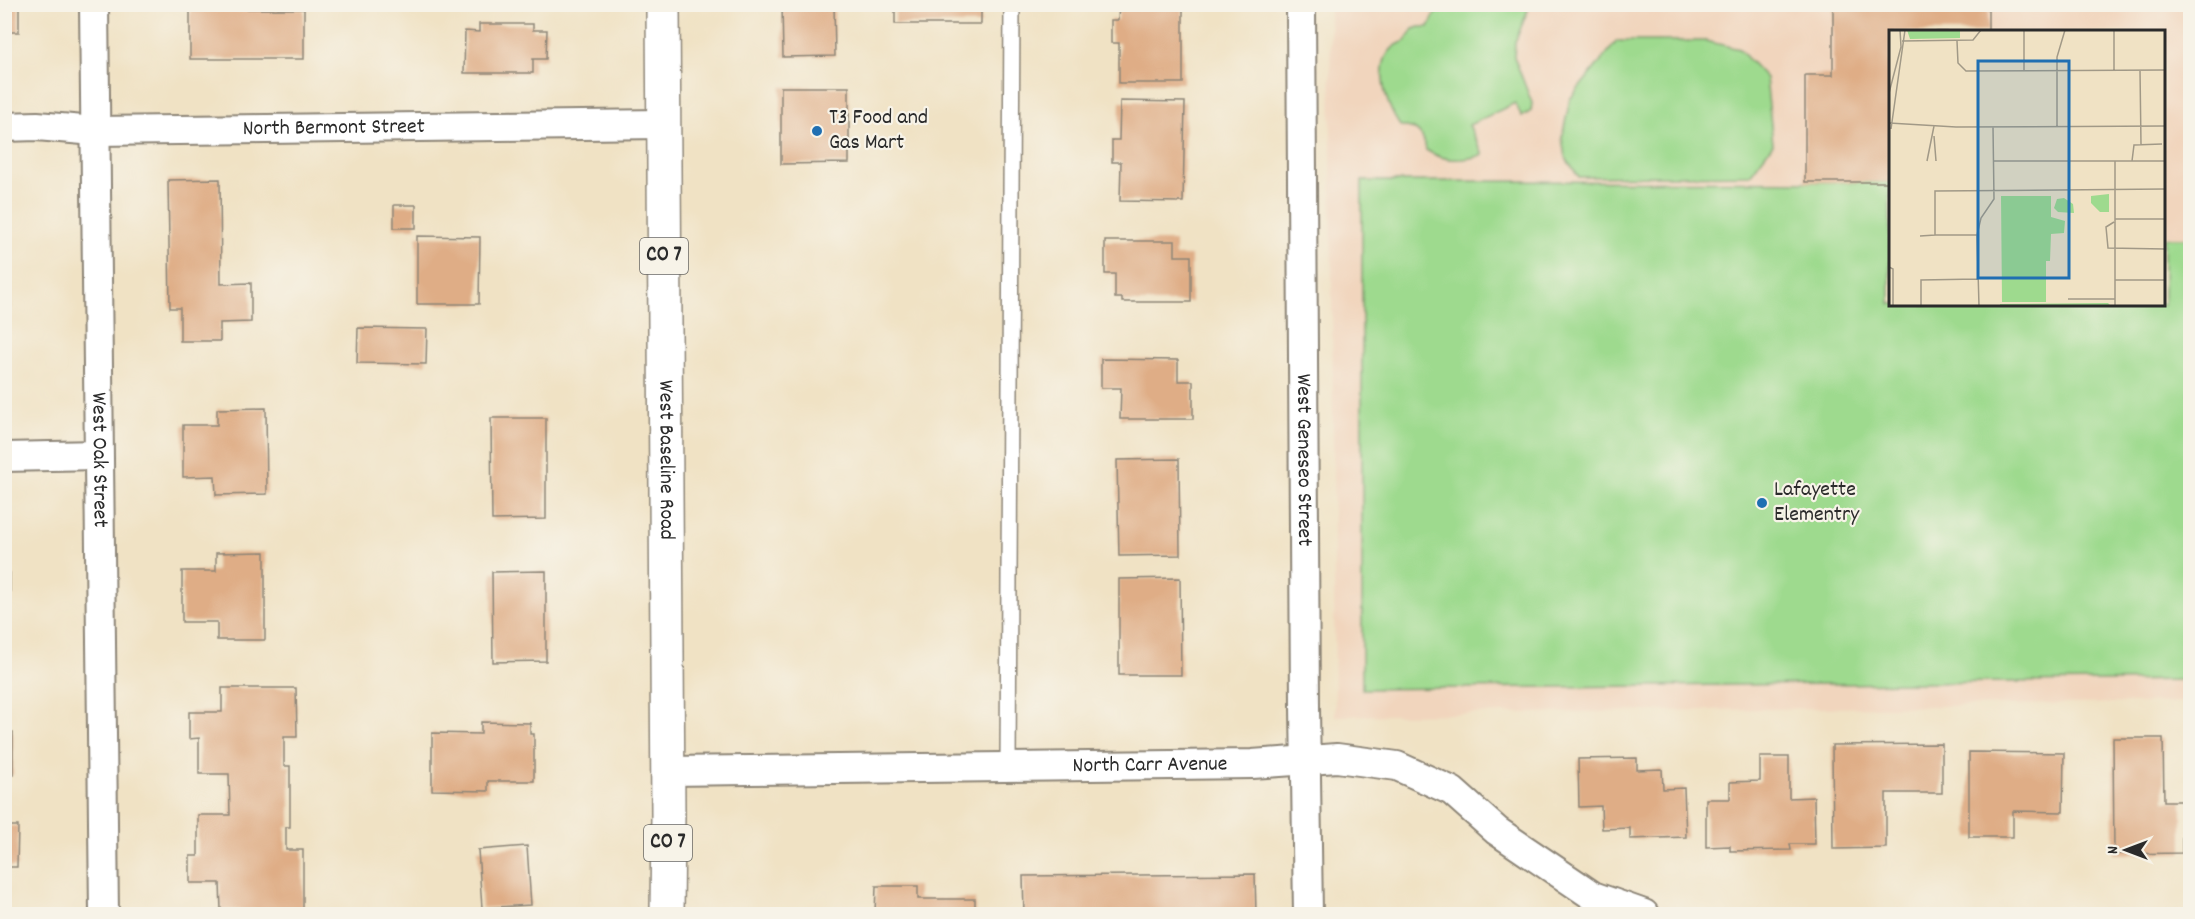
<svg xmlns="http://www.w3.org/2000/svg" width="2195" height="919" font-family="Dekko,sans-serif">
<rect width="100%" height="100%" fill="#f7f3e8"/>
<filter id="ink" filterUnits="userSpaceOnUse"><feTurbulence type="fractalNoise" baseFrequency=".0167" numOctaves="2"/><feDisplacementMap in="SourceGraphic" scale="12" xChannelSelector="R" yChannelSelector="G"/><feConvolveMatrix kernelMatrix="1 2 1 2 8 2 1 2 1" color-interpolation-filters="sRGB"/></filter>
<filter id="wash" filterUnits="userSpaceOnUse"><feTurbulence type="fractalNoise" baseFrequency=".008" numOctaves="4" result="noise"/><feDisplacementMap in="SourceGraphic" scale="24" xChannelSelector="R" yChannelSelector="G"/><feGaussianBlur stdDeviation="1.35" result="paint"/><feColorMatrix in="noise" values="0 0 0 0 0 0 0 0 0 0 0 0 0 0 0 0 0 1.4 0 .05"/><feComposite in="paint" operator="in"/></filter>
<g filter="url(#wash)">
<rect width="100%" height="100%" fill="#f0e2c4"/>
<path fill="#f1d5bd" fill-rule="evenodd" d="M 1330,5 L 2190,5 L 2190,702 L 1335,716 ZM 1890,32 L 2164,32 L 2164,304 L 1890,304 Z"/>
<path fill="#9eda8e" stroke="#64825c" stroke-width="1.5" d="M 1439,5 L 1530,5 L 1515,42 L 1514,57 L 1532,103 L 1531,111 L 1522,117 L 1515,103 L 1469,125 L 1483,155 C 1461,161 1445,162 1426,150 C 1424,135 1417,126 1401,127 C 1384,104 1368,52 1406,41 L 1413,29 L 1420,27 L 1429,27 Z
M 1617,41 L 1706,41 L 1739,49 L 1766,78 L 1773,144 L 1750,175 L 1579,177 L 1565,157 L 1562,138 L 1570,99 Z
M 1362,181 L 1890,182 L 1890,304 L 2164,304 L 2164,238 L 2190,238 L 2190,680 L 1362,689 Z"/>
<g id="blocks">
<path fill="#dfad86" d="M 4,4 L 19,4 L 19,32 L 4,32 Z
M 782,4 L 834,4 L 835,56 L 783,57 Z
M 895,4 L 981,4 L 981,24 L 895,24 Z
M 1119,4 L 1183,4 L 1183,83 L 1119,83 L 1119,43 L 1111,43 L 1111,20 L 1118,20 Z
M 1833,4 L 1988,4 L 1988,32 L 1890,32 L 1890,182 L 1805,182 L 1805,75 L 1833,75 Z
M 190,9 L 304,9 L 304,59 L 190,59 Z
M 479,24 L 533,24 L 533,30 L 547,30 L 546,59 L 533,59 L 533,73 L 464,73 L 465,31 L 479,32 Z
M 781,87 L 849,87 L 849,163 L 781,164 Z
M 1120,101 L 1185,102 L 1183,202 L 1120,201 L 1121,162 L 1112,162 L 1112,140 L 1119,140 Z
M 220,179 L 221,284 L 251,283 L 251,322 L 220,323 L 220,341 L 180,341 L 180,308 L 170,308 L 168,180 Z
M 394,205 L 416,205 L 416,228 L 394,228 Z
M 417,236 L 480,237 L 479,304 L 417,304 Z
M 1105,241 L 1175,241 L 1175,256 L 1191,256 L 1191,302 L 1122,302 L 1122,298 L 1115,298 L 1115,274 L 1105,274 Z
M 4,250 L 11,251 L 11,308 L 4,308 Z
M 358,328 L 427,329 L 426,364 L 357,363 Z
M 1101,359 L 1178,360 L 1178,381 L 1193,381 L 1193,419 L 1120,419 L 1121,388 L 1101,388 Z
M 266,408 L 267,494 L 216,495 L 215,476 L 183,477 L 183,425 L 217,425 L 217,409 Z
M 491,418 L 546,418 L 546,519 L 492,520 Z
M 1179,459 L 1180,555 L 1119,556 L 1117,460 Z
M 265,552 L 265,640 L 217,640 L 217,622 L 182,622 L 182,571 L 216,571 L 216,553 Z
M 546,571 L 546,661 L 493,662 L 492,572 Z
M 4,573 L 10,573 L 10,606 L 4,606 Z
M 1180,578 L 1181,675 L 1119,675 L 1119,579 Z
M 222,688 L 296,688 L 297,737 L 284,737 L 284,766 L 290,766 L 290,827 L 286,827 L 286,850 L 303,850 L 303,910 L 221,910 L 220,883 L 190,883 L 190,856 L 198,856 L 198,815 L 230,815 L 229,774 L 199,774 L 199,738 L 189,739 L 189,712 L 222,712 Z
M 481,722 L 530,723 L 530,734 L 534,734 L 534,781 L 488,781 L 488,791 L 432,790 L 432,733 L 481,734 Z
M 4,732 L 13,732 L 13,775 L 4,775 Z
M 2113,738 L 2163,738 L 2164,801 L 2182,801 L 2182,853 L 2114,854 Z
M 1942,744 L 1942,793 L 1886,793 L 1886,848 L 1833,849 L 1832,745 Z
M 1969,752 L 2064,753 L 2063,812 L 2013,811 L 2013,837 L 1969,837 Z
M 1760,757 L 1789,757 L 1789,798 L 1814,797 L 1815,844 L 1790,844 L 1791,850 L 1730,851 L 1730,846 L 1706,847 L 1706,799 L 1730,799 L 1730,782 L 1760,781 Z
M 1637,758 L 1637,770 L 1662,769 L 1663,789 L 1684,788 L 1686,837 L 1630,839 L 1630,828 L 1602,829 L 1601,806 L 1579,807 L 1578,759 Z
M 4,826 L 18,826 L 17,867 L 4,867 Z
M 527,846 L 531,905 L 482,908 L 478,850 Z
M 1255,874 L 1256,914 L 1024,914 L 1023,876 Z
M 876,886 L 918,886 L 918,899 L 975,899 L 975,914 L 875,914 Z"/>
</g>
</g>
<g filter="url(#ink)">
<use href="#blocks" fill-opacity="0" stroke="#8e8678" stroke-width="1.5"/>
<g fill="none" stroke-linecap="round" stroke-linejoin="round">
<defs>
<path id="lane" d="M 1008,767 L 1012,4"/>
<g id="street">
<path id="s1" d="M 94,4 L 104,914"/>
<path id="s2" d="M 1301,4 L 1305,707 L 1308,914"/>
<path id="s3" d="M 4,127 L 37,126 L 95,131 L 663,124"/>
<path d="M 4,457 L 98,455"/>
<path id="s4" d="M 667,771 L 1252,764 L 1337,758 L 1397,766 L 1452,791 L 1497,831 L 1593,896 L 1644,914"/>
</g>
<g id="primary">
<path id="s5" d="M 663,4 L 668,814 L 667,914"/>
</g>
</defs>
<use href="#lane" stroke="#8e8678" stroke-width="18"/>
<use href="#street" stroke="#8e8678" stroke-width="32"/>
<use href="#primary" stroke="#8e8678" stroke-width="36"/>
<use href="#lane" stroke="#fff" stroke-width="15"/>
<use href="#street" stroke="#fff" stroke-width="28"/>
<use href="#primary" stroke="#fff" stroke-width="33"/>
</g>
</g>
<g fill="#1f6fb2" stroke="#f7f3e8" stroke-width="2">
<circle cx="817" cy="131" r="6"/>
<circle cx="1762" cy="503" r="6"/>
</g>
<g text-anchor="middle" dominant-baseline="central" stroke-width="4.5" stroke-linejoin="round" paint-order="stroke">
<g fill="#f7f3e8" stroke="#686764" stroke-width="1.5">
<rect x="640" y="238" width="48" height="36" rx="4.5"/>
<rect x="644" y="825" width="48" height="36" rx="4.5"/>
</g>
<g font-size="21" font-weight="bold" fill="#2b2b2b">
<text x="664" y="256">CO 7</text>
<text x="668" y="843">CO 7</text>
</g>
<g font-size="22" fill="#2b2b2b" stroke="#f7f3e8" text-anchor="start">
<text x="829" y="118">T3 Food and<tspan x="829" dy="25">Gas Mart</tspan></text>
<text x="1774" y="490">Lafayette<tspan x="1774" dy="25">Elementry</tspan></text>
</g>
<g font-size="22" fill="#2b2b2b" stroke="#f7f3e8">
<text stroke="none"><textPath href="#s3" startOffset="330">North Bermont Street</textPath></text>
<text stroke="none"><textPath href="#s1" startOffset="456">West Oak Street</textPath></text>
<text stroke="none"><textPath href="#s5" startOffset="456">West Baseline Road</textPath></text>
<text stroke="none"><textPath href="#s2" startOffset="456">West Geneseo Street</textPath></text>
<text stroke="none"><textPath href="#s4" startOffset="483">North Carr Avenue</textPath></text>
</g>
</g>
<g transform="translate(1889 30)">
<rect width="276" height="276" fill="#f0e2c4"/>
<path d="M 18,0 L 71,0 L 71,8 L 21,9 ZM 220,164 L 220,182 L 211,182 L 202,173 L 202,166 ZM 112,166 L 162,166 L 162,187 L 176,191 L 175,203 L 162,204 L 161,231 L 157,231 L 157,272 L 113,272 ZM 175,168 L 184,174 L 185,183 L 169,182 L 165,178 L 168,169 ZM 219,273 L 222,276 L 111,276 L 111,274 Z" fill="#9eda8e"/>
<path fill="none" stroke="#a19987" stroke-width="1.5" d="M 135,0 L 135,41M 13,11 L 84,10 L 92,0M 68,11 L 69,33 L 77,41 L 276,40M 225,40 L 225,0M 251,40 L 252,115M 0,63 L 12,17 L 11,0M 0,93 L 67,97 L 276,96M 168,97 L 168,27 L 176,0M 2,99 L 16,0M 45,106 L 47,131M 38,131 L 45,96M 104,131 L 276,131M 243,131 L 245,115 L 273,114M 226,189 L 276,189M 225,192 L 217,197 L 219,218 L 276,219M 46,205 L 88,205M 31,206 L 46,205 L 46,161 L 276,159M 0,237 L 4,239 L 4,276M 226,250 L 276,250M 179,269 L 226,269M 32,276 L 32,250 L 89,249M 90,276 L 88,205 L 92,188 L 105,169 L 104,97M 226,276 L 226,131"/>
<path fill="#1f6fb2" fill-opacity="0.15" stroke="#1f6fb2" stroke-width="3" d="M 89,31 L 180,31 L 180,248 L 89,248 Z"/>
<rect width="276" height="276" fill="none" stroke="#2b2b2b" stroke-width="3"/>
</g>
<rect width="2195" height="919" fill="none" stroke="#f7f3e8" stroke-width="24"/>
<g transform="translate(2126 850) rotate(270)" stroke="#f7f3e8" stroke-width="4.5" paint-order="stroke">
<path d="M0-4.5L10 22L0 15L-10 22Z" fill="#2b2b2b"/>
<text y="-9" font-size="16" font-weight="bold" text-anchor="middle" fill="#2b2b2b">N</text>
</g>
</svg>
